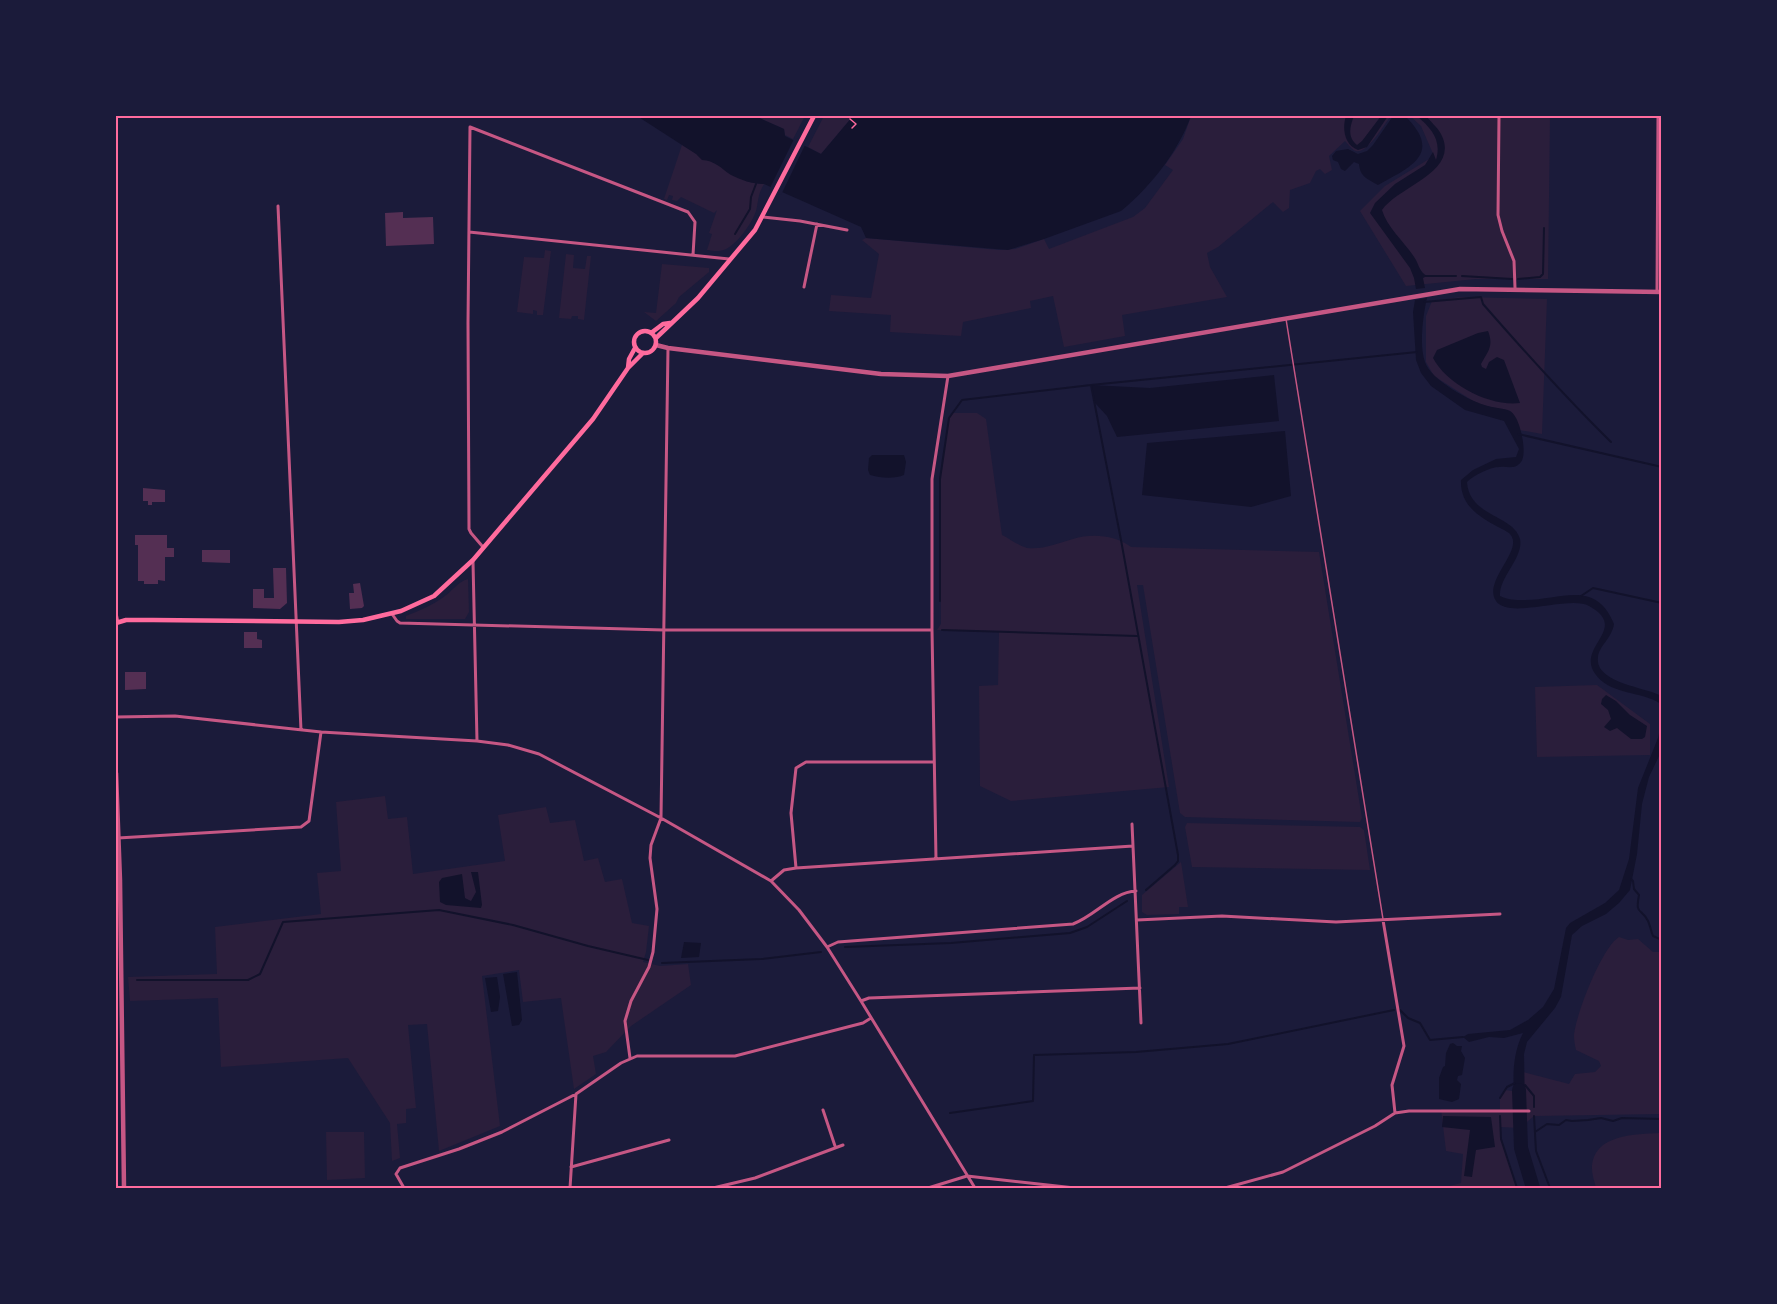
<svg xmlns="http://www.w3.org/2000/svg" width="1777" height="1304" font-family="Ubuntu,sans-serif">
<rect width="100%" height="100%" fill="#1b1b3a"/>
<path fill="#2a1e3b" d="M 755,116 L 805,116 L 793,139 L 785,135 L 784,129 Z
M 824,116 L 853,116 L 821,154 L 808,147 Z
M 1191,116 L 1391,116 C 1384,124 1368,154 1356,151 C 1352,150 1348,144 1345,141 L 1329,156 L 1332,170 L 1325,174 L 1320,169 L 1316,171 L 1310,183 L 1290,190 L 1289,208 L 1283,212 L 1273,202 L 1218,247 L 1207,253 L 1210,267 L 1227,297 L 1122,315 L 1125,336 L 1064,347 L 1053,296 L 1030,301 L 1031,308 L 963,322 L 961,336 L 890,332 L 891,315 L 829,311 L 831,295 L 871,298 L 879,254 L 862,240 L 866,238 L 999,250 L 1015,249 L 1044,239 L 1049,249 L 1133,217 L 1145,208 L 1173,170 L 1165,165 L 1183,139 Z
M 1410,116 L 1550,116 L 1548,279 L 1476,279 L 1406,286 L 1360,211 L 1385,186 L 1434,156 L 1421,126 Z
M 682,145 C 693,152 704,158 716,164 C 732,172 743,184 764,184 C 757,196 759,200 756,211 C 752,223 738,243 726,249 C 720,252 714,251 707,250 L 712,234 L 709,233 L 717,210 L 714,213 L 681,197 L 677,201 L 672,200 L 673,196 L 669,195 L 667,200 L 664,199 Z
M 545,250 L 551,251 L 543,315 L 537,315 L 537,311 L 533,310 L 533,314 L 517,312 L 524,257 L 544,258 Z
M 566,254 L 574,255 L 573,268 L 585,269 L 587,256 L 591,256 L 584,320 L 578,319 L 578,316 L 572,316 L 571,319 L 559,318 Z
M 662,264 L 709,268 L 709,272 L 679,297 L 676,303 L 656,321 L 644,312 L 656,313 Z
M 1461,297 L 1547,299 L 1542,434 L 1519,430 L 1517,420 L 1510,411 L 1486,406 L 1473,401 L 1434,376 L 1426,362 L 1426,316 L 1432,301 Z
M 953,413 L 977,413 L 986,419 L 1002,535 C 1010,539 1019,546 1027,548 C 1043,550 1058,543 1073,539 C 1092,533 1115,535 1131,547 L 1319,552 L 1362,818 L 1360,822 L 1185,817 L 1180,813 L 1143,585 L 1137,585 L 1169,787 L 1011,801 L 980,786 L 979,686 L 998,685 L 999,632 L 937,630 L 941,624 L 940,479 L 949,419 Z
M 468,579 L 469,612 L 465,619 L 406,619 L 406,616 C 419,611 433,605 445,596 C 453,590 458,582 468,579 Z
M 1597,685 L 1650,724 L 1650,755 L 1537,757 L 1535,687 Z
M 385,796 L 388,819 L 407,817 L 413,874 L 505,861 L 498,815 L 546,807 L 550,823 L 575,820 L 584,861 L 598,858 L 605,882 L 622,879 L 632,923 L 649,926 L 646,952 L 643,962 L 660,966 L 688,964 L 691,985 L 631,1026 L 606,1052 L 593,1056 L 596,1074 L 574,1089 L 561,998 L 523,1002 L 519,970 L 482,976 L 500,1126 L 439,1151 L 427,1024 L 408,1025 L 416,1108 L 406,1109 L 406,1123 L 397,1124 L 400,1158 L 392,1161 L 390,1123 L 348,1058 L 221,1067 L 218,998 L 130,1001 L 128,977 L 217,974 L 215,927 L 321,914 L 317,873 L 341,871 L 336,802 Z
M 1187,823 L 1360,827 L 1364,830 L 1370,870 L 1192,867 L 1185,827 Z
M 1181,862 L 1188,907 L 1179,907 L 1179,914 L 1147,915 L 1142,912 L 1142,895 Z
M 1619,937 L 1628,940 L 1638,939 L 1653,952 L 1661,952 L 1661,1114 L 1534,1116 L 1520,1128 L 1500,1127 L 1501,1139 L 1517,1188 L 1441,1188 L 1461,1183 L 1463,1154 L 1446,1151 L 1441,1109 L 1500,1109 L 1500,1098 L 1505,1090 L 1519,1092 L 1519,1071 L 1569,1084 L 1575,1074 L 1595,1072 L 1601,1066 L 1599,1061 L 1576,1050 C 1575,1046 1574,1040 1574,1036 C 1575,1016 1602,947 1619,937 Z
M 326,1132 L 364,1132 L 365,1178 L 327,1180 Z
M 1661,1133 L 1661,1188 L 1596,1188 C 1595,1183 1592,1175 1592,1169 C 1592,1134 1636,1134 1661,1133 Z"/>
<path fill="#12122b" d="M 637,116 L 755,116 L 784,129 L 785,136 L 821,154 L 853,116 L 1191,116 C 1178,151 1155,181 1127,206 L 1121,211 L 1044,239 L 1008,250 L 866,238 L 861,227 L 764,184 C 752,184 741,180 731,175 C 722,169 714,160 702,160 L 696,154 Z
M 1346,116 L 1354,116 C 1350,126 1347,137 1357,145 L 1362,141 L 1381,116 L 1388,116 L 1367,147 L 1358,150 C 1344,145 1342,128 1346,116 Z
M 1393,116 L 1397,116 L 1399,118 L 1406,117 C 1443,154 1410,167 1378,185 C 1368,179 1360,177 1359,164 L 1354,162 L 1345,171 L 1341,169 L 1338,162 L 1333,160 L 1332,156 L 1336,151 L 1348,149 L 1358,154 L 1367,151 L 1373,145 Z
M 1417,116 L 1426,116 C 1430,121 1438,128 1441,134 C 1461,172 1398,186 1382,210 C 1387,228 1406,243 1416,260 C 1419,266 1420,272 1427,276 L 1423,278 L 1425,288 L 1416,289 L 1414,278 L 1410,268 L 1370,213 L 1375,203 L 1395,184 L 1425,165 L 1433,152 L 1436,160 C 1442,140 1431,128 1417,116 Z
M 1427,298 C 1423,315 1419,346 1425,362 C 1431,380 1471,402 1488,406 C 1495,408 1504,408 1510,411 C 1520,416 1528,453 1521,462 C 1515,470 1508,466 1500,467 C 1490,467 1474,475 1467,482 C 1469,517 1514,515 1520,539 C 1524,557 1499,577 1500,596 C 1508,600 1515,600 1523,600 C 1560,601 1595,578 1614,624 C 1612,638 1599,646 1598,657 C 1594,683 1645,687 1661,696 L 1661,704 C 1642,691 1611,695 1596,675 C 1574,647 1631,629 1589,606 C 1570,595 1509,620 1496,601 C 1483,582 1520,553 1512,537 C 1510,532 1502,529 1498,527 C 1478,516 1460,505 1461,480 L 1473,470 L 1496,459 L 1516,457 L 1519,449 L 1504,421 L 1465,410 L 1431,386 L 1421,373 L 1416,360 L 1413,312 L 1415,300 Z
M 1488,331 C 1494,346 1488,351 1481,364 L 1482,367 L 1486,369 L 1489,362 L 1497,357 L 1504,360 L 1520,403 C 1491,407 1447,385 1433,358 L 1437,350 L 1478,333 Z
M 1274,375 L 1279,421 L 1117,437 L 1107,416 L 1095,403 L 1091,385 L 1150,388 Z
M 1285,431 L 1291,496 L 1251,507 L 1142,495 L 1147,443 Z
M 872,455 L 904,455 L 906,462 L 904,475 C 895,479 880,478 870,475 L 868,470 L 869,458 Z
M 1606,695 L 1616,701 L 1630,715 L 1647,726 L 1645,737 L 1642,739 L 1631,739 L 1617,728 L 1610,731 L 1604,727 L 1611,719 L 1608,710 L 1601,704 L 1602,699 Z
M 1661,725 L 1661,752 L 1649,777 L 1642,804 L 1637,854 L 1630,890 L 1619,903 L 1606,914 L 1582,926 L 1572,935 L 1561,997 L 1555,1008 L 1527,1042 L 1524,1054 L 1525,1108 L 1515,1108 C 1513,1082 1511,1057 1523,1033 L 1504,1038 L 1489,1037 L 1469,1042 L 1463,1037 L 1468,1034 L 1510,1030 L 1528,1020 L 1543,1007 L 1554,989 L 1566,928 L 1570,923 L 1605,903 L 1619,890 L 1629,859 L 1638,788 L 1658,738 Z
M 471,872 L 478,872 L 482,905 L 481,908 L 446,905 L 440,902 L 439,882 L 442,878 L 462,874 L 465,898 L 471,901 L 476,892 Z
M 684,942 L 701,943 L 699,957 L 681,958 Z
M 517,972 L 522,1020 L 519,1025 L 512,1026 L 503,974 Z
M 497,977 L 500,997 L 498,1011 L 491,1012 L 485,978 Z
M 1453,1043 L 1457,1046 L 1462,1046 L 1461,1051 L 1465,1058 L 1462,1075 L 1458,1076 L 1457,1080 L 1461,1084 L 1459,1099 L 1452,1102 L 1439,1099 L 1439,1078 L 1443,1067 L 1445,1066 L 1446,1053 L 1450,1044 Z
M 1443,1116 L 1491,1117 L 1495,1147 L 1476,1150 L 1472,1177 L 1464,1176 L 1470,1130 L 1442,1127 Z"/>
<path fill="#1b1b3a" d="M 795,137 L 806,143 L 781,195 L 769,190 Z"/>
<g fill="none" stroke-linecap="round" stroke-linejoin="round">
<path stroke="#12122b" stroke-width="2" d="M 735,234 L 750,209 L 751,197 L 756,184
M 1426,276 L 1456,276
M 1462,276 L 1512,279
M 1518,279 L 1540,277 L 1543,274 L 1544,228
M 1424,302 L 1481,297 L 1483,304 C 1524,351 1566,398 1611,442
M 1091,385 L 1121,540 L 1178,855 L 1178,861 L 1175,865 L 1146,890
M 1518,434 L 1662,467
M 1581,596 L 1593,588 L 1662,603
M 940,601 L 940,479 L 949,418 L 962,400 L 1091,385 L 1417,352
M 942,630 L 1137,636
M 1631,879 L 1633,881 L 1634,889 L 1639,895 C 1635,916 1641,907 1648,921 C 1650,925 1651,931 1653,936 L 1662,940
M 845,947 L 951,943 L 1070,933 L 1087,927 L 1127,901
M 662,963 L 761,959 L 821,952
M 137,980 L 248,980 L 260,974 L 283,922 L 439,910 L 513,925 L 588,946 L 648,960
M 1400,1010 L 1408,1018 L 1420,1023 L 1430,1040 L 1463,1037
M 1525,1085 L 1534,1096 L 1534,1107
M 1500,1098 L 1507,1087 L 1515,1083
M 950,1113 L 1033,1101 L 1034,1055 L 1136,1052 L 1228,1044 L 1394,1010
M 1500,1116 L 1501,1139 L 1517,1188
M 1534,1116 L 1536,1151 L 1550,1188
M 1535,1132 L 1547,1124 L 1559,1125 L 1566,1120 L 1572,1121 L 1588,1120 L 1601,1118 L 1613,1121 L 1622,1118 L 1662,1119"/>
<path stroke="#12122b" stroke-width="14" d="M 1519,1090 L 1521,1148 L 1533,1188"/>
</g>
<path fill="#542f53" d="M 403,212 L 403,218 L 433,217 L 434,244 L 386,246 L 385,213 Z
M 143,488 L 165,490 L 165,502 L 152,502 L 152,505 L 148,505 L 148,501 L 143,501 Z
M 135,535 L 167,535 L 167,548 L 174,548 L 174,557 L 165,557 L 165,581 L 158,580 L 158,584 L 144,584 L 144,581 L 138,581 L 138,545 L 135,545 Z
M 202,550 L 230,550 L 230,563 L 202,562 Z
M 273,568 L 286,568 L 287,603 L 280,609 L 253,608 L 253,589 L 264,589 L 264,598 L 274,598 Z
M 360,583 L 364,606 L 362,608 L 350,609 L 349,593 L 354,593 L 353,584 Z
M 244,632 L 257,632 L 257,639 L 262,640 L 262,648 L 244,648 Z
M 125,672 L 146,672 L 146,689 L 125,690 Z"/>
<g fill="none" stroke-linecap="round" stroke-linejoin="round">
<path stroke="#ff6b9d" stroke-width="1.5" d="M 850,119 L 856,124 L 852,128"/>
<path stroke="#c65784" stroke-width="1.5" d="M 1286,319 L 1383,919"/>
<path stroke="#c65784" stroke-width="3" d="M 1499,116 L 1498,215 L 1502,231 L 1514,261 L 1515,288
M 278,206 L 301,730
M 763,217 L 800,221 L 847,230
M 469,232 L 729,259
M 804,287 L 817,224
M 1657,291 L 1658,116
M 116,403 L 116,613 L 118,622
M 483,547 L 471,533 L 469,529 L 468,323 L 470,127 L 688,212 L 695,222 L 693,255
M 473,562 L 477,741
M 392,614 L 397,621 L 400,623 L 664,630 L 932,630
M 116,717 L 175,716 L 321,732 L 477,741 L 508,745 L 539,754 L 661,818 L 771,881 L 799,910 L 827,947 L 861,1001 L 975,1188
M 1132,824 L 1141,1023
M 118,838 L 301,827 L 309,821 L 321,732
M 936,859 L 932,630 L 932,479 L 948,376
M 796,868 L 791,813 L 796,768 L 806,762 L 933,762
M 771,881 L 784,870 L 796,868 L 1133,846
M 1137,920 L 1222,916 L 1336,922 L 1500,914
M 1383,920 L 1404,1046 L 1392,1085 L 1395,1113
M 827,947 L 838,942 L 1073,924 C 1095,916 1113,892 1136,891
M 861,1001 L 869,998 L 1140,988
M 630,1058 L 625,1021 L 631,1001 L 649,967 L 653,952 L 657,909 L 650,858 L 651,845 L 661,818 L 668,348
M 823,1110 L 835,1146
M 571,1167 L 669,1140
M 404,1188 L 396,1174 L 400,1168 L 459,1149 L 502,1132 L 576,1094 L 621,1063 L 637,1056 L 735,1056 L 863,1023 L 871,1018
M 570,1188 L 576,1094
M 713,1188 L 755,1178 L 843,1145
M 928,1188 L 967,1176 L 1075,1188
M 1225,1188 L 1283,1172 L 1375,1126 L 1395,1113 L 1409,1111 L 1529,1111"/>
<path stroke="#c65784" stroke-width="4.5" d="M 656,345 L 668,348 L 881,374 L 948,376 L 1460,289 L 1662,292
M 116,773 L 120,880 L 124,1188"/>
<path stroke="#ff6b9d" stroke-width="4.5" d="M634 342a11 11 0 1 1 22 0a11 11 0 1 1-22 0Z
M 651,333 L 663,324 L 670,323
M 656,338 L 698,298 L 755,230 L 814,116
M 628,368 L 629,359 L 635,348
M 116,623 L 126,620 L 153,620 L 339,622 L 363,620 L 401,611 L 434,596 L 473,560 L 593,419 L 628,368 L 643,353"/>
</g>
<rect width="1777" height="1304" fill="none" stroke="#1b1b3a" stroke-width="234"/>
<rect x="117" y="117" width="1543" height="1070" fill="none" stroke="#ff6b9d" stroke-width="2"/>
</svg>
